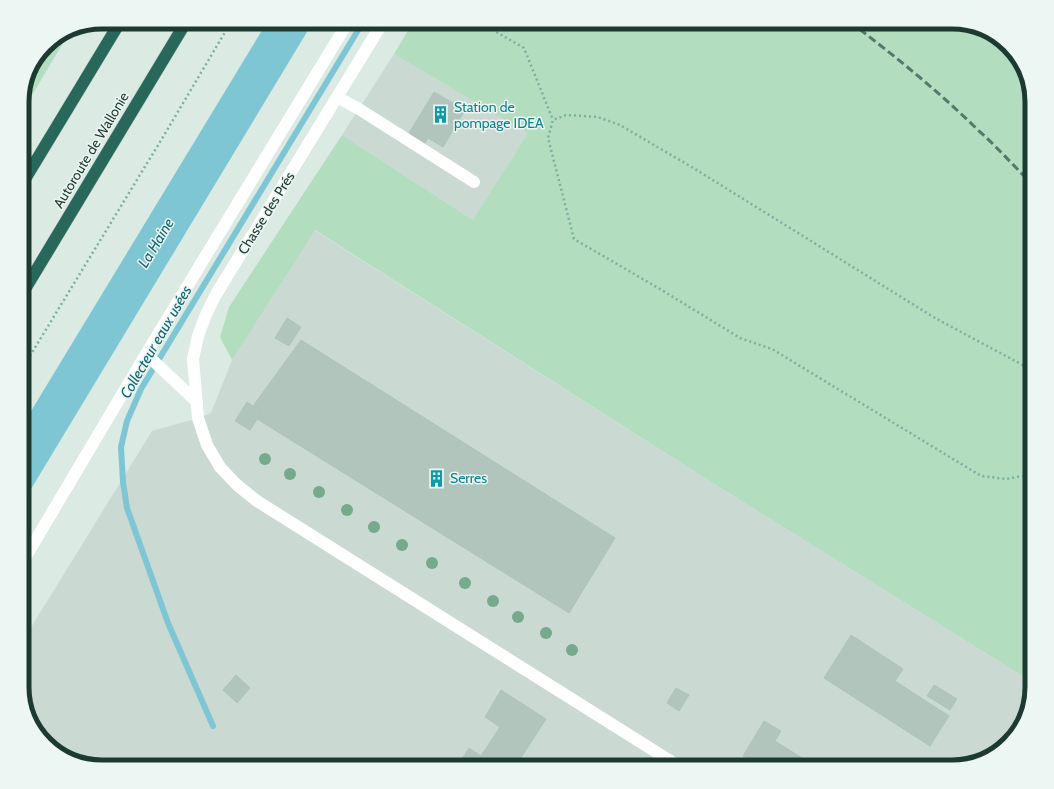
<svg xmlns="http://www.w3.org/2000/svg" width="1054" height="789" font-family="Cabin,sans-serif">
<rect width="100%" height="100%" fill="#dceae4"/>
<path fill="#cadad3" d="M 394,54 L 529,133 L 473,220 L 342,135 Z
M 314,230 L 700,475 L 1032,682 L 1032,687 L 1015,736 L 987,759 L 952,767 L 102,767 L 53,750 L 30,723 L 22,692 L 22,642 L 152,431 L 198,418 L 211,413 L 232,360 Z"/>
<path fill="#b3ddbf" d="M 413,22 L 952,22 L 1001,39 L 1024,67 L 1032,102 L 1032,682 L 700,475 L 315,230 L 232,360 L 220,337 L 229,307 L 342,135 L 473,220 L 528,133 L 394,54 Z
M 72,28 L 22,112 L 22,97 L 30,66 L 49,42 Z"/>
<path fill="#7fc6d4" d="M 267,22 L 313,22 L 22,504 L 22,426 Z"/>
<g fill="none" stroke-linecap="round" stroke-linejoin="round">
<path stroke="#7fc6d4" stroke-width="6" d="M 213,726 L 168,623 L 127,508 L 123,482 L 121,447 L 127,421 L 141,389 L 363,22"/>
</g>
<path fill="#b1c5bd" stroke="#aec4bb" d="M 434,92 L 465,110 L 443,147 L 428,138 L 425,143 L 409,133 Z
M 287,318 L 301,327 L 289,346 L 275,338 Z
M 301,340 L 615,538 L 569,613 L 257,419 L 262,412 L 253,406 Z
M 247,402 L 262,412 L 250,430 L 235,421 Z
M 851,635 L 903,669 L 895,681 L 949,716 L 930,746 L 824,678 Z
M 236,675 L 250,688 L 237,703 L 223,690 Z
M 934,685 L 957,699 L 950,710 L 927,696 Z
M 676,688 L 689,695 L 679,711 L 667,703 Z
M 501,690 L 546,719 L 515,767 L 457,767 L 469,748 L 481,756 L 500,727 L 485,717 Z
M 764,721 L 781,731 L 775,741 L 802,758 L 797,767 L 758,767 L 759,766 L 743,756 Z
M 614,761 L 622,767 L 610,767 Z"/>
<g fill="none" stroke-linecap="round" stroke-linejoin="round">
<defs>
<path id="highway" d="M 22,184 L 120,22
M 22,294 L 186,22"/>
</defs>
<use href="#highway" stroke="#bbc4c2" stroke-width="13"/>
<path stroke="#7ab0a0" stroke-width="2.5" stroke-dasharray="2 3" stroke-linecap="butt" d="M 479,22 L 524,48 L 553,120
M 22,369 L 163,137 L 231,22
M 1032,370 L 935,318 L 695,169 L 620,125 L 598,117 L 566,115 L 553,120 L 548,138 L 574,239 L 665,292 L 740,338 L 772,349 L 981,476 L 1006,479 L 1032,474"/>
<path stroke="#fff" stroke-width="12" d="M 383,22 L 215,296 L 205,317 L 198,336 L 193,359 L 198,418 L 207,445 L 220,467 L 237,485 L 257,501 L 680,767
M 337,97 L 359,109 L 474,182
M 146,354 L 197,402
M 22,563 L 146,354 L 348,22"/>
<use href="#highway" stroke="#27685b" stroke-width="12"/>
<path stroke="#57766e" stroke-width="3" stroke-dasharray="8 4" stroke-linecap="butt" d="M 850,22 C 895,56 938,91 978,130 C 997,147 1014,166 1032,184"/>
</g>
<g fill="#77a98c">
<circle cx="265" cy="459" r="6"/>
<circle cx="290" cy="474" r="6"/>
<circle cx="319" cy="492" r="6"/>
<circle cx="347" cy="510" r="6"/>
<circle cx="374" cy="527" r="6"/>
<circle cx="402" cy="545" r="6"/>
<circle cx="432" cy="563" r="6"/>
<circle cx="465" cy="583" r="6"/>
<circle cx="493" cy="601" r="6"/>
<circle cx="518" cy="617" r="6"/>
<circle cx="546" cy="633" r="6"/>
<circle cx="572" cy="650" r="6"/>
</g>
<defs>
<symbol id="building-bare" viewBox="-9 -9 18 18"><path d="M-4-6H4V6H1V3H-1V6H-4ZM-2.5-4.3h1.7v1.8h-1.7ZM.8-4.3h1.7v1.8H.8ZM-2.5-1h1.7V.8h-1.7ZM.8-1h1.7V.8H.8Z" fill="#0f9aa8" stroke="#ecf6f2" stroke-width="2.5" paint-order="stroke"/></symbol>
</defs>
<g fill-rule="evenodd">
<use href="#building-bare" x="428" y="102" width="25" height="25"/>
<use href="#building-bare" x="424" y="466" width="25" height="25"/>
</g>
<g text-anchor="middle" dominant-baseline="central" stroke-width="3" stroke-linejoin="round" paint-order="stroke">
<g font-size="14" fill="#0d838f" stroke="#ecf6f2" text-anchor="start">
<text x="454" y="107">Station de<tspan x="454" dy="16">pompage IDEA</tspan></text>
<text x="450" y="478">Serres</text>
</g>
<g font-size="14" fill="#1d3a32" stroke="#ecf6f2">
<text transform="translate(91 150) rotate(-59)">Autoroute de Wallonie</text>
<text transform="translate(266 213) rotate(-58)">Chasse des Prés</text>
</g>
<g font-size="15" font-style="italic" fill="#146779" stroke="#ecf6f2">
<text transform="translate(156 243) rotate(-59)">La Haine</text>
<text transform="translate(156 342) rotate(-60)">Collecteur eaux usées</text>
</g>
</g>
<path d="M0 0H1054V789H0ZM102 29H952A73 73 0 0 1 1025 102V687A73 73 0 0 1 952 760H102A73 73 0 0 1 29 687V102A73 73 0 0 1 102 29Z" fill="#ecf6f2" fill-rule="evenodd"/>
<path fill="none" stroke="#1d3a32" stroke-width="5" d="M102 29H952A73 73 0 0 1 1025 102V687A73 73 0 0 1 952 760H102A73 73 0 0 1 29 687V102A73 73 0 0 1 102 29Z"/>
</svg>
